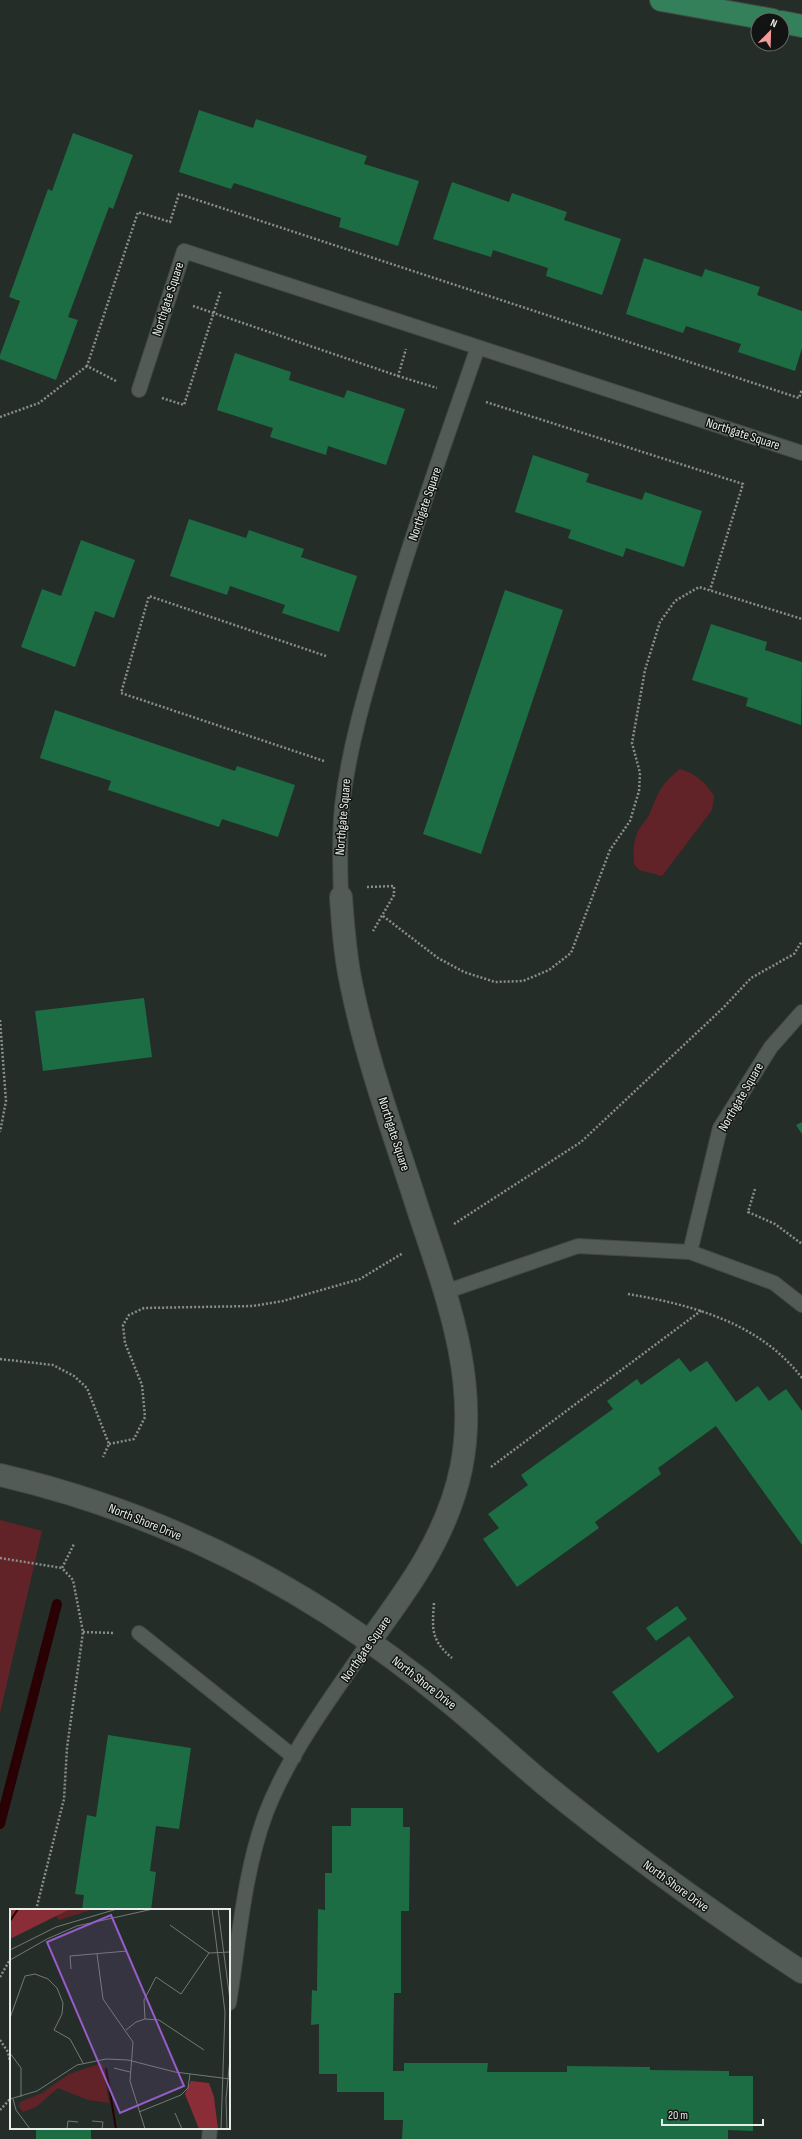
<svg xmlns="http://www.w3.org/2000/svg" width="802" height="2139" font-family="'Sofia Sans Condensed',sans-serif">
<rect width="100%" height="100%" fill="#252d28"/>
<path fill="#622328" d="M 680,769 C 696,774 705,782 714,796 L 712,810 L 662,876 L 639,870 L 634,864 C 633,853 633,842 638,831 C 641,825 647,820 650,813 C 659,791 661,784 680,769 Z
M 0,1520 L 42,1531 L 0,1713 Z"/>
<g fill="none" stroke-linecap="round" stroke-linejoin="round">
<path stroke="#290004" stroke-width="10" d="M 0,1824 L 57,1604"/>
</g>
<path fill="#1c6d44" d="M 199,110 L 253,128 L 256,119 L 367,156 L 364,164 L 419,181 L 398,246 L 339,227 L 341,218 L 234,183 L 231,189 L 179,172 Z
M 73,133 L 133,155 L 113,209 L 109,207 L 68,317 L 78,320 L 56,380 L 0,359 L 0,355 L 20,301 L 9,297 L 48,189 L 52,191 Z
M 452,182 L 509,202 L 512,193 L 567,212 L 564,220 L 621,239 L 602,295 L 546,276 L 548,268 L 493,250 L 491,257 L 433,239 Z
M 644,258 L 702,277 L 705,269 L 760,287 L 757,295 L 802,311 L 802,348 L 795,371 L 738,352 L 741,344 L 686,326 L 683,333 L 626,314 Z
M 235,353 L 291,372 L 289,380 L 344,398 L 347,390 L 405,409 L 386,465 L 328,446 L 326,455 L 270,437 L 273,428 L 217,410 Z
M 533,455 L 589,474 L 586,482 L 642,500 L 645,492 L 702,511 L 684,567 L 626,548 L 623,557 L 568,538 L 571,530 L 515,512 Z
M 189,519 L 246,538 L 249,530 L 304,549 L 301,557 L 357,576 L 339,632 L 282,613 L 285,605 L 230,586 L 227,595 L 170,576 Z
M 81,540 L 135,560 L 114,618 L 95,611 L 75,667 L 21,647 L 42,589 L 61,596 Z
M 505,590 L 563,610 L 481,854 L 423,834 Z
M 711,624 L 767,642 L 765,650 L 802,662 L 801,725 L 746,706 L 748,698 L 692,680 Z
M 55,710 L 235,771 L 237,766 L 295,785 L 278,837 L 222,819 L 219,827 L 108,790 L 111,781 L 40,758 Z
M 144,998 L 152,1057 L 43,1071 L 35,1011 Z
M 802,1122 L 802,1134 L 796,1125 Z
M 679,1358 L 690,1372 L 707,1361 L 736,1402 L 758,1386 L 769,1401 L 786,1389 L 802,1411 L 802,1545 L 716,1426 L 658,1468 L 661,1474 L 595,1522 L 599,1528 L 517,1587 L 483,1539 L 499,1528 L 488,1514 L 528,1485 L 521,1475 L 613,1409 L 607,1401 L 637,1379 L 641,1385 Z
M 677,1606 L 687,1619 L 656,1641 L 646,1628 Z
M 689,1636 L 734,1697 L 658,1753 L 612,1692 Z
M 108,1735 L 191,1748 L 179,1829 L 156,1826 L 150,1871 L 156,1872 L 151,1910 L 82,1910 L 84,1895 L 75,1894 L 87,1815 L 96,1817 Z
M 351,1808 L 403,1808 L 403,1827 L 410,1827 L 409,1911 L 401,1911 L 401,1993 L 394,1993 L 393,2071 L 404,2071 L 404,2063 L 488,2063 L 487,2072 L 567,2072 L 567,2066 L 650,2067 L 650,2070 L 729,2071 L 729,2076 L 753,2076 L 753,2131 L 728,2130 L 728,2139 L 402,2139 L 403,2120 L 384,2120 L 384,2092 L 337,2092 L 337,2074 L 319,2074 L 319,2024 L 311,2025 L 312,1990 L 317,1991 L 318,1909 L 325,1910 L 325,1873 L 332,1873 L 332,1826 L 351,1826 Z
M 36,2128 L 91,2128 L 91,2139 L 36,2139 Z"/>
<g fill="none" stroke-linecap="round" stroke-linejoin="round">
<defs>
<path id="lane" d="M 139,390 L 184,251 L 802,453
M 341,897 C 340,867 339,836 342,806 C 349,747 366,690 383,633 C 411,537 445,442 478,347
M 690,1252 L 774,1283 L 802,1305
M 445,1292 L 578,1246 L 690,1252 L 720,1128 L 771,1047 L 802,1012
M 139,1633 L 294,1757
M 229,2003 C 239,1941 244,1871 266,1813 C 290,1751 332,1697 369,1642
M 209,2139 L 210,2128"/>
<path id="street" d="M 341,897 C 343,926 345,955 351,983 C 366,1058 393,1131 416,1203 C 444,1289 480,1377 461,1469 C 447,1536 408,1589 369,1642"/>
<path id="secondary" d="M 0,1475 C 116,1502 229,1550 329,1614 C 370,1641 411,1671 449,1702 C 481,1728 511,1756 543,1783 C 626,1851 712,1913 802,1972"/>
<path id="primary" d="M 661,0 L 773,20
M 782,22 L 802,26"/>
</defs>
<use href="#lane" stroke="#424945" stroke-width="16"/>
<use href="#street" stroke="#424945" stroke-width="24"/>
<use href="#secondary" stroke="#424945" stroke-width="24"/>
<use href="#primary" stroke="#424945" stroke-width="24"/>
<path stroke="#888f8b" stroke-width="2.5" stroke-dasharray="2 2" stroke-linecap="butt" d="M 193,306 L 398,376 L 406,349
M 398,376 L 437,388
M 116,381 L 87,366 L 138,212 L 170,222 L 179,194 L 799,398 L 802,389
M 162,398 L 184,405 L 221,290
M 486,402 L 743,484 L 710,590
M 0,417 L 39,403 L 87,366
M 324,761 L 121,693 L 149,596 L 326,656
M 367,887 L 394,886 L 394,895 L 373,931
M 383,916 L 438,958 L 464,972 L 495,982 L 523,981 L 549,970 L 571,953 L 610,850 L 630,821 L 639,791 L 640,773 L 632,743 L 645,670 L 660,622 L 675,601 L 699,587 L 802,619
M 0,1020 L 6,1101 L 0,1132
M 755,1189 L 748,1212 L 775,1224 L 802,1244
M 454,1224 L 581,1142 L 723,1008 L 751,978 L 794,954 L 802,941
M 628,1294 C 693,1305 760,1323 802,1378
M 0,1359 L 53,1365 L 74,1376 L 87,1388 L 109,1444 L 103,1457
M 109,1444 L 134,1439 L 145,1417 L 142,1385 L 125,1343 L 123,1325 L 129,1315 L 144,1308 L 253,1306 L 283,1301 L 360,1279 L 403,1253
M 491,1467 L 702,1310
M 0,1558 L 62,1568
M 434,1603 C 432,1630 431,1640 452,1658
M 83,1632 L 114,1633
M 36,1910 L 64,1799 L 67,1748 L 83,1632 L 73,1580 L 62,1568 L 74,1544
M 0,1977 L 11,1958
M 0,2040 L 8,2052 L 11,2066
M 0,2110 L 11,2098"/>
<use href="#lane" stroke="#525b55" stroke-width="14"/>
<use href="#street" stroke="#525b55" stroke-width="22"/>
<use href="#secondary" stroke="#525b55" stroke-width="22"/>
<use href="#primary" stroke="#34805b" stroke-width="22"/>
</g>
<g text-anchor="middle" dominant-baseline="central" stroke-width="3" stroke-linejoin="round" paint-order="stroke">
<g font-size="13" fill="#e7ede9" stroke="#111412">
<text transform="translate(168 299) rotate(-72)">Northgate Square</text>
<text transform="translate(743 434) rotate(18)">Northgate Square</text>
<text transform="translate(425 504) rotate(-71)">Northgate Square</text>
<text transform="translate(343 817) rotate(-85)">Northgate Square</text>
<text transform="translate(741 1097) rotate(-60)">Northgate Square</text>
<text transform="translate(394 1134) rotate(72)">Northgate Square</text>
<text transform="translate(145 1522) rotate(22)">North Shore Drive</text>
<text transform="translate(366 1649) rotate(-55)">Northgate Square</text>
<text transform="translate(424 1683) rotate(38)">North Shore Drive</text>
<text transform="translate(676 1886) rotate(36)">North Shore Drive</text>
</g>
</g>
<g transform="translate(10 1909)">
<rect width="220" height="220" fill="#252d28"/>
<path d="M 42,0 L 84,0 L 49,11 ZM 92,154 L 99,194 L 78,191 L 48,179 L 26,198 L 13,203 L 9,198 L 10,193 L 32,184 L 59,165 Z" fill="#622328"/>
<path d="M 0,0 L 60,0 L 0,30 ZM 181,172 L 199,174 L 204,188 L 208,220 L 189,220 L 175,185 Z" fill="#8b2d36"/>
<path fill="none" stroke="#290004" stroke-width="2" d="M 0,12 L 8,0M 96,159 L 106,220"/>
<path fill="none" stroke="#737a75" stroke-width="1" d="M 202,0 L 215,103 L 211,220M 208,0 L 220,91M 160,16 L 199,44M 0,41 L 46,18 L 107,0M 87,45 L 93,90 L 123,133 L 120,172 L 135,220M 0,51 L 37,30 L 67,17 L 143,0M 61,60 L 60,47 L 117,42M 0,109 L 15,67 L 25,65 L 38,70 L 47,79 L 53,94 L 52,105 L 44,121 L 60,130 L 73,154M 135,110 L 149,111 L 194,141M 116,121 L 126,113 L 135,110 L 134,91 L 146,68 L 171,85 L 199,44 L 220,43M 0,144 L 11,159 L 11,188M 104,159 L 120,163M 0,190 L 27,182 L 67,156 L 96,150 L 118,151 L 165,163 L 220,170M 3,190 L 6,201 L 20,220M 129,203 L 171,186 L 178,179 L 180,165M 165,204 L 172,220M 82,212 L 93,213 L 92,220M 57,220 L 58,212 L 68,213M 217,220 L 216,190 L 220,149"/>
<path fill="#965cca" fill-opacity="0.15" stroke="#965cca" stroke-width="2" d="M 101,6 L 174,177 L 110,204 L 37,33 Z"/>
<rect width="220" height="220" fill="none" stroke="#e7ede9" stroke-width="2"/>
</g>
<g transform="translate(770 32) rotate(23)"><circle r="19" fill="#111412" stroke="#676b68"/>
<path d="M0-3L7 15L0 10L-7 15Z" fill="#f59b9c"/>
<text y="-6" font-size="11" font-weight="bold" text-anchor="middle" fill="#e7ede9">N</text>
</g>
<path d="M662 2119v6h101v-6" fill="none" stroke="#e7ede9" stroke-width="2"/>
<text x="668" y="2119" font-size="12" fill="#e7ede9" stroke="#111412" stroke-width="3" paint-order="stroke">20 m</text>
</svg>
